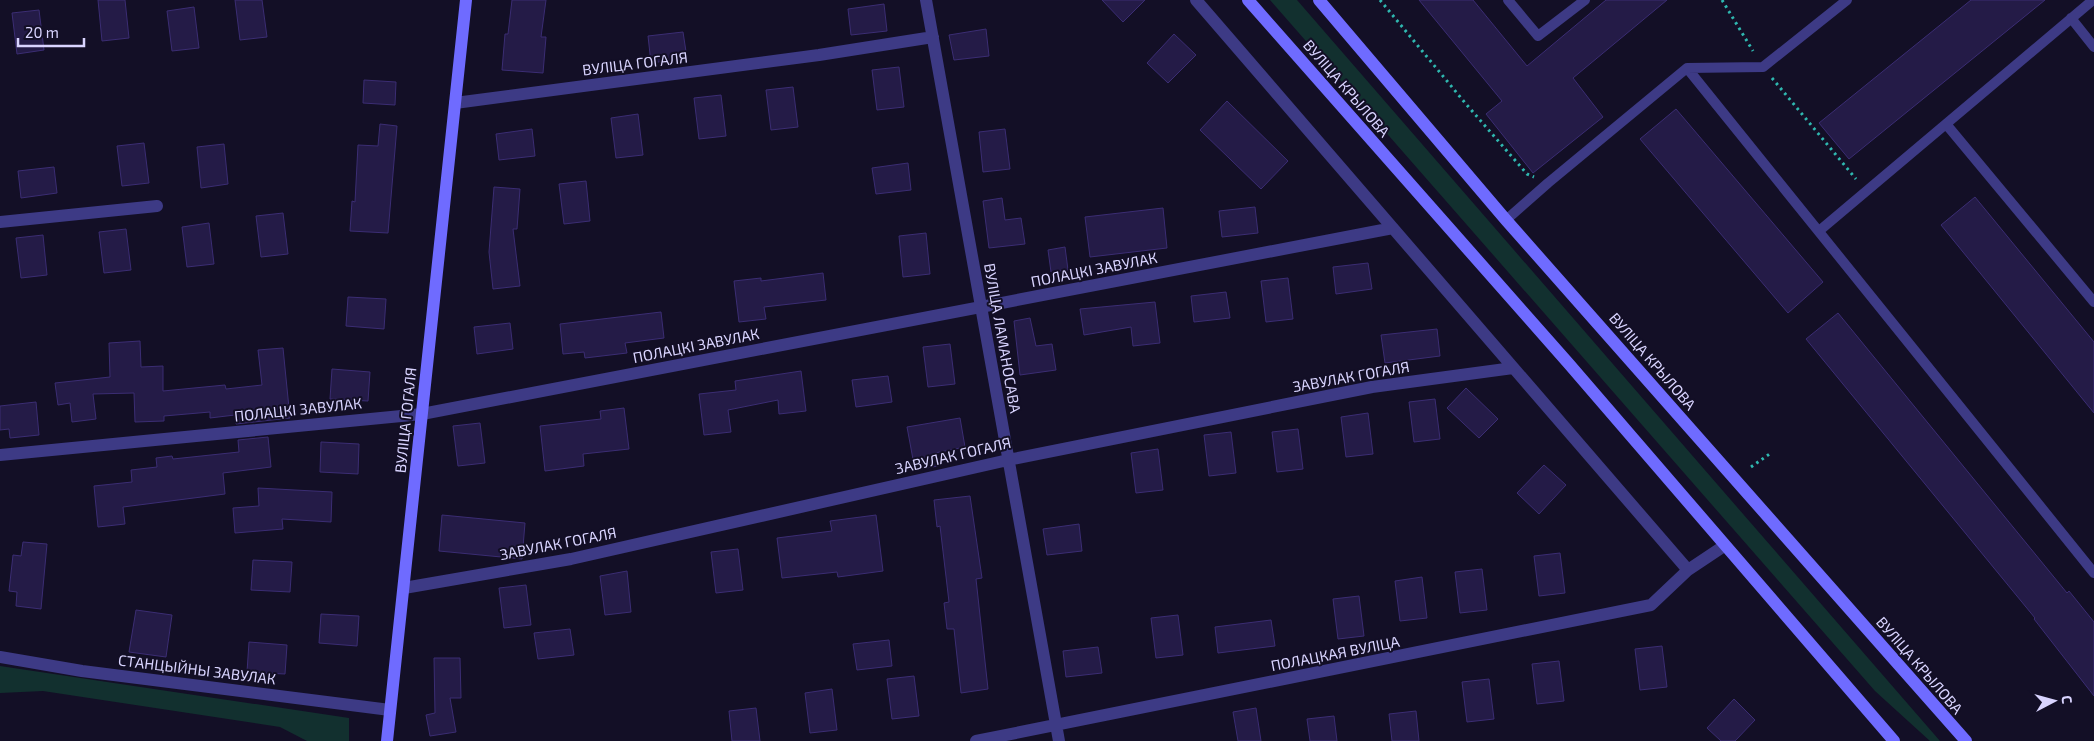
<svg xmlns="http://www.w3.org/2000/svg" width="2094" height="741" font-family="'Exo 2',sans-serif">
<rect width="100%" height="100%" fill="#130f26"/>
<path fill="#12302f" d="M 1270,0 L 1297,0 L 1940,741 L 1930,741 L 1875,691 Z
M 0,666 L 349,718 L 349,741 L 307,741 L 280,727 L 43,691 L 0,693 Z"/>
<path fill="#241b47" stroke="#3b2d73" d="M 98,0 L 125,0 L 129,38 L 102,41 Z
M 235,0 L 262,0 L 267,37 L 240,40 Z
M 512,0 L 546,0 L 541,37 L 546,37 L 543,73 L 502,70 L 505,34 L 508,34 Z
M 1102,0 L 1145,0 L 1123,22 Z
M 1419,0 L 1473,0 L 1527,66 L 1606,0 L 1667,0 L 1573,78 L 1603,117 L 1533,173 L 1486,114 L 1502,101 Z
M 1971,0 L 2045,0 L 1849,159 L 1819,123 Z
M 884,4 L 887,31 L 851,35 L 848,9 Z
M 194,7 L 199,48 L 172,51 L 167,11 Z
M 39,10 L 44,50 L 17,54 L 12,13 Z
M 986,29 L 989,56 L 954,60 L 949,35 Z
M 683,32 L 687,58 L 651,63 L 648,36 Z
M 1174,34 L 1196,55 L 1168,83 L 1147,63 Z
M 899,67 L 904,107 L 877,110 L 872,70 Z
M 364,80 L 396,82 L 395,105 L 363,103 Z
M 793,87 L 798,127 L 771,130 L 766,90 Z
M 721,95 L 726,136 L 699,139 L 694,98 Z
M 1227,101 L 1288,161 L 1261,189 L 1200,130 Z
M 1676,109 L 1823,282 L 1788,313 L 1640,139 Z
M 638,114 L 643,155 L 616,158 L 611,118 Z
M 380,124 L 397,126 L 388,233 L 350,231 L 352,201 L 355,202 L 358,145 L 378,146 Z
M 532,129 L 535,156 L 499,160 L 496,134 Z
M 1005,129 L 1010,169 L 983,172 L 979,132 Z
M 144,143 L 149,183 L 122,186 L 117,146 Z
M 224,144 L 228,184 L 201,188 L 197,147 Z
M 908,163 L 911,190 L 876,194 L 872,168 Z
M 54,167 L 57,193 L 21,198 L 18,171 Z
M 586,181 L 590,221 L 564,224 L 559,184 Z
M 494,187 L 520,189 L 517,229 L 513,229 L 520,286 L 493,289 L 489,252 Z
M 1975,197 L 2094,342 L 2094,413 L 1941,225 Z
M 1002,198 L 1005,220 L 1021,218 L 1025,244 L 989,248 L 983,201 Z
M 1255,207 L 1258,233 L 1222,237 L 1219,211 Z
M 1163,208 L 1167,248 L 1090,257 L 1085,217 Z
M 283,213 L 288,254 L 261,257 L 256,216 Z
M 209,223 L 214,264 L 187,267 L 182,227 Z
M 126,229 L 131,270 L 104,273 L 99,232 Z
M 926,233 L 930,274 L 903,277 L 899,236 Z
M 43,235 L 47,275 L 21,278 L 16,238 Z
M 1065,247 L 1068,270 L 1051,272 L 1048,250 Z
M 1368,263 L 1372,289 L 1336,294 L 1333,267 Z
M 823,273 L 826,300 L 764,307 L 766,319 L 739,322 L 734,281 L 761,278 L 761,281 Z
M 1288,278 L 1293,319 L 1266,322 L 1261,281 Z
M 1226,292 L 1230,318 L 1194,322 L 1191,296 Z
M 348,297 L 386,299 L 384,329 L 346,326 Z
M 1155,302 L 1160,343 L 1133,346 L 1131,327 L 1084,335 L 1080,309 Z
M 661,312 L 664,338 L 625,343 L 627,353 L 585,358 L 584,352 L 563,354 L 560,324 Z
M 1838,313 L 2067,593 L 2069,591 L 2094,622 L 2094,696 L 2034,619 L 2035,618 L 1806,339 Z
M 1030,318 L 1036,346 L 1052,344 L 1056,370 L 1020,375 L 1014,321 Z
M 510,323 L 513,349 L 477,354 L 474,327 Z
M 1437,329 L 1440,356 L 1385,363 L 1381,335 Z
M 140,341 L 141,367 L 163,366 L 163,391 L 225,385 L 226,389 L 262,385 L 258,350 L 283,348 L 290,418 L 236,424 L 235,415 L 210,418 L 210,412 L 164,416 L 164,421 L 135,422 L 134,393 L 93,394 L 96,419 L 72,422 L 70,403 L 58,405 L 55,383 L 110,377 L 109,343 Z
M 950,344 L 955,384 L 928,387 L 923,347 Z
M 332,369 L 370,372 L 368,401 L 330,399 Z
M 801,371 L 806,411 L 779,414 L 778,400 L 728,410 L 731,432 L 704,435 L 699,394 L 736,390 L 735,381 Z
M 888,376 L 892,402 L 856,407 L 852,380 Z
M 1466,388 L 1498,419 L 1479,438 L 1447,408 Z
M 1435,399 L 1440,439 L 1414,442 L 1409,402 Z
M 36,402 L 39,435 L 10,438 L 9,429 L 0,430 L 0,406 Z
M 624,408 L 629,449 L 583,454 L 584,466 L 545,471 L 540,426 L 601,419 L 600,411 Z
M 1368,413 L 1373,454 L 1346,457 L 1341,417 Z
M 960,418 L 965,447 L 935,453 L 938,466 L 915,470 L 907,427 Z
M 480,423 L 485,463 L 458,466 L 453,426 Z
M 1298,429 L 1303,469 L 1277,472 L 1272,432 Z
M 1231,432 L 1236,473 L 1209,476 L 1204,435 Z
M 268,437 L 271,467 L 223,473 L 225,494 L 123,507 L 125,524 L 98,527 L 94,486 L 132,482 L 131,470 L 157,467 L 156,458 L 172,456 L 173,459 L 239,452 L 238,440 Z
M 321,442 L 359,444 L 358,474 L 320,472 Z
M 1158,449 L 1163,490 L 1136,493 L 1131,453 Z
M 1544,465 L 1566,485 L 1539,514 L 1517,493 Z
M 258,488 L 332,492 L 331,522 L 282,519 L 283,529 L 235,533 L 233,508 L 259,506 Z
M 970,496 L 982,578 L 976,579 L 988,689 L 961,693 L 954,629 L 947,629 L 944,603 L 949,602 L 940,526 L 937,527 L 934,500 Z
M 442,515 L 525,523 L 522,559 L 439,551 Z
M 876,515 L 883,571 L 838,577 L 837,572 L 782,578 L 777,538 L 832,531 L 830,521 Z
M 1079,524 L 1082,551 L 1047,555 L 1043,529 Z
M 23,542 L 47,544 L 41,609 L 16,606 L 17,592 L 9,591 L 13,555 L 21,556 Z
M 738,549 L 743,590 L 716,593 L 711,552 Z
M 1560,553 L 1565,593 L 1539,596 L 1534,556 Z
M 253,560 L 292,562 L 290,592 L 251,590 Z
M 1482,569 L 1487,610 L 1460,613 L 1455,572 Z
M 627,571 L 631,612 L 605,615 L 600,576 Z
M 1422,577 L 1427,618 L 1400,621 L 1395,581 Z
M 526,585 L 531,625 L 504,628 L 499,588 Z
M 1359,596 L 1364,636 L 1338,639 L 1333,599 Z
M 136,610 L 172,615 L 166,657 L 129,652 Z
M 321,614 L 359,616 L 357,646 L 319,643 Z
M 1178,615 L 1183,655 L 1156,658 L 1151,618 Z
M 1271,620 L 1275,646 L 1218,653 L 1215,627 Z
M 570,629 L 574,655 L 538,659 L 534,633 Z
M 889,640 L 892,666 L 857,670 L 853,644 Z
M 249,642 L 287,645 L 285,674 L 247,672 Z
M 1662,646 L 1667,687 L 1640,690 L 1635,649 Z
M 1098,647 L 1102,673 L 1066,677 L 1063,651 Z
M 434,658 L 460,658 L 461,698 L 450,698 L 456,732 L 430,736 L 426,715 L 435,713 Z
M 1559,661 L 1564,701 L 1537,704 L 1532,664 Z
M 914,676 L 919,716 L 892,719 L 887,679 Z
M 1489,679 L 1494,719 L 1467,722 L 1462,682 Z
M 832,689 L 837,730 L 810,733 L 805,693 Z
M 1734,699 L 1755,720 L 1735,741 L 1721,741 L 1707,728 Z
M 756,708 L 760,741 L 732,741 L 729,711 Z
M 1256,708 L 1261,741 L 1238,741 L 1233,712 Z
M 1416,711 L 1419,741 L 1392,741 L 1389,714 Z
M 1334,716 L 1337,741 L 1310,741 L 1307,719 Z"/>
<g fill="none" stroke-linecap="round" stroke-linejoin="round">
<path stroke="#2fb8b0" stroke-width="3" stroke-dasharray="2.5 4" stroke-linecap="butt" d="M 1380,0 L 1466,104 L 1527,174 L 1534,177
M 1722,0 L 1753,51
M 1772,78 L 1856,179
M 1751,467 L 1771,453"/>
<path stroke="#3d3a85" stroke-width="10" d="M 1508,0 L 1538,36 L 1585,0
M 2071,18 L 2094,47
M 1687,68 L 1763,67 L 1847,0
M 1946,124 L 2094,302
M 1506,220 L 1548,183 L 1687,68 L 2094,573
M 1819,231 L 2093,0"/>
<path stroke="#3d3a85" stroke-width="12" d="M 926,0 L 1059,741
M 1196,0 L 1688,570
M 455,103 L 819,55 L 933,37
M 0,222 L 157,206
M 0,455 L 422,414 L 1393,228
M 404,588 L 571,559 L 1008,460 L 1372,387 L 1513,368
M 0,657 L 82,671 L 390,710
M 976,741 L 1651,605 L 1688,570 L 1724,546"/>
<path stroke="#6f6bff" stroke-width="12" d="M 1248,0 L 1569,364 L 1894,741
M 1319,0 L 1506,220 L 1966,741
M 387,741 L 466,0"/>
</g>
<g text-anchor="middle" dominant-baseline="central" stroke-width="4" stroke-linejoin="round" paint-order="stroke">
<g font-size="15" fill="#d9d4ff" stroke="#130f26">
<text transform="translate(635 63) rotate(-7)">ВУЛІЦА ГОГАЛЯ</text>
<text transform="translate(1347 88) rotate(49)">ВУЛІЦА КРЫЛОВА</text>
<text transform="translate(1094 269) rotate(-11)">ПОЛАЦКІ ЗАВУЛАК</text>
<text transform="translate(1003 338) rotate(80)">ВУЛІЦА ЛАМАНОСАВА</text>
<text transform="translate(696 345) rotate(-11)">ПОЛАЦКІ ЗАВУЛАК</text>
<text transform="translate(1653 361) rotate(49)">ВУЛІЦА КРЫЛОВА</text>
<text transform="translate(1351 376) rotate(-10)">ЗАВУЛАК ГОГАЛЯ</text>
<text transform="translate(298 409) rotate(-6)">ПОЛАЦКІ ЗАВУЛАК</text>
<text transform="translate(405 420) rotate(-84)">ВУЛІЦА ГОГАЛЯ</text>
<text transform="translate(953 455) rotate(-13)">ЗАВУЛАК ГОГАЛЯ</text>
<text transform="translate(558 543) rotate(-11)">ЗАВУЛАК ГОГАЛЯ</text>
<text transform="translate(1335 653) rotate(-11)">ПОЛАЦКАЯ ВУЛІЦА</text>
<text transform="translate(1920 665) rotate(49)">ВУЛІЦА КРЫЛОВА</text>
<text transform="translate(197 669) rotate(7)">СТАНЦЫЙНЫ ЗАВУЛАК</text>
</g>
</g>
<g transform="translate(2054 701) rotate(84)" stroke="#130f26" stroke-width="4" paint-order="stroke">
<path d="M0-4L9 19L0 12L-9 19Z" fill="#d9d4ff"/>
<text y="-8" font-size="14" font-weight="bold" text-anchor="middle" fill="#d9d4ff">С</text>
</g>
<path d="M18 38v8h66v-8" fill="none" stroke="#d9d4ff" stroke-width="2.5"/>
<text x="25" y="38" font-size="15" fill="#d9d4ff" stroke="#130f26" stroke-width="4" paint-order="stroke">20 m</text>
</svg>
